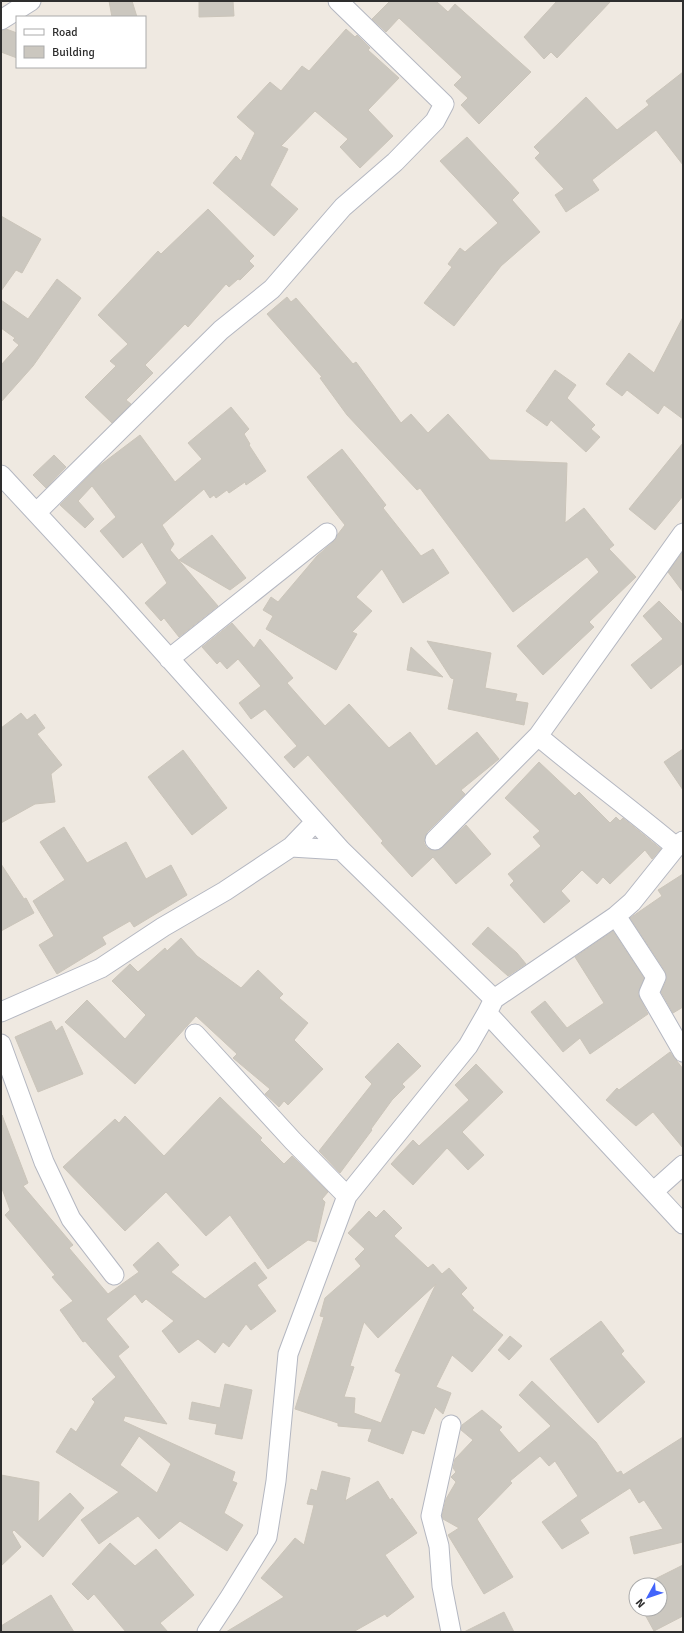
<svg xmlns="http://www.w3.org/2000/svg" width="684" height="1633" font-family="Signika,sans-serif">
<rect width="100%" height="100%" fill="#efe9e1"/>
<path fill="#cbc7bf" stroke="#cbc5ba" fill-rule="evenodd" d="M 109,1 L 132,1 L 137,17 L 112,17 Z
M 199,1 L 233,1 L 234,16 L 199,17 Z
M 390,1 L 436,1 L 448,12 L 455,4 L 531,72 L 479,124 L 461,105 L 468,98 L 454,85 L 462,77 L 399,18 L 386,32 L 372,19 Z
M 557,1 L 611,1 L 557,58 L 551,52 L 544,59 L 524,37 Z
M 6,29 L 17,33 L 17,58 L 1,52 L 1,31 Z
M 346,29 L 355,37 L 357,35 L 370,48 L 368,50 L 399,78 L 368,110 L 393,136 L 360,168 L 340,147 L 348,139 L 315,111 L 281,146 L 288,149 L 270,185 L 298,209 L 274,236 L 213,183 L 236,156 L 241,161 L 255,133 L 237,117 L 270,82 L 281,91 L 302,66 L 309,71 Z
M 683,72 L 683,165 L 656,130 L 592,180 L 599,190 L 566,212 L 555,195 L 564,189 L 535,158 L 540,153 L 534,147 L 586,97 L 617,130 L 649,105 L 646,101 Z
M 467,137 L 519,193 L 512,200 L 540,232 L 501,266 L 454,326 L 424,303 L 452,267 L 448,264 L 460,248 L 465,252 L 498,223 L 440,161 Z
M 208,209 L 254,256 L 249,261 L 254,266 L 240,280 L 238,279 L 229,287 L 226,284 L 188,327 L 185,324 L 145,365 L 153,373 L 126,400 L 131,404 L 112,423 L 85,397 L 116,366 L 110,361 L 128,344 L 98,315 L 158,251 L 161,254 Z
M 1,216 L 41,239 L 22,273 L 16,270 L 1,291 Z
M 57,279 L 81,298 L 33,366 L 1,402 L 1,365 L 19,345 L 13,340 L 15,338 L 1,328 L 1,300 L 28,319 Z
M 287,297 L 291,302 L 296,298 L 353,364 L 356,362 L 401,423 L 411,414 L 428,433 L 448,414 L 490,460 L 567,463 L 565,523 L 584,508 L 614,545 L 609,549 L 636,577 L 589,622 L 594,627 L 543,675 L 517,646 L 599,572 L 587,557 L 513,612 L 420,488 L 417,490 L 347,415 L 320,378 L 322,377 L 267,314 Z
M 683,317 L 683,419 L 664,405 L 658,414 L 627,390 L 622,396 L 606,384 L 629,353 L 654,373 Z
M 555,370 L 576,385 L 567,398 L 595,425 L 591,429 L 600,437 L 586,452 L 551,420 L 547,426 L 526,411 Z
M 231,407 L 249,429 L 244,434 L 250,444 L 249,445 L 266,471 L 246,485 L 245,482 L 229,493 L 227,490 L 216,498 L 214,495 L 210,498 L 204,489 L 162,525 L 174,544 L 170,550 L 218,606 L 179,637 L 164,618 L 161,621 L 145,603 L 167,583 L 142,542 L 123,558 L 100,531 L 116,517 L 92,486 L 78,501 L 94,519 L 85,528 L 60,505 L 99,466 L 140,435 L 175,482 L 202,459 L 188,443 Z
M 683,443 L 683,496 L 655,530 L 629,509 Z
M 342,449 L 386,505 L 383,508 L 421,556 L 433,549 L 449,573 L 403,603 L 382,569 L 356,597 L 372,611 L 352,632 L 357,634 L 336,670 L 266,629 L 273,616 L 263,610 L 271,597 L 278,602 L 317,556 L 334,541 L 338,534 L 345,525 L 307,477 Z
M 54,455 L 66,467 L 46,488 L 33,475 Z
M 212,535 L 246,578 L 230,590 L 179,560 Z
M 682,553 L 683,553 L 683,592 L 668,572 Z
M 659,601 L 683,625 L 683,663 L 651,689 L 631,665 L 663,639 L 643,616 Z
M 232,623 L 254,648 L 260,639 L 293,678 L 287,683 L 325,726 L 349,704 L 389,748 L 410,732 L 436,766 L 477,732 L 499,759 L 461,790 L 465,794 L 427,832 L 424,843 L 427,848 L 432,850 L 438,850 L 466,825 L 491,854 L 456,884 L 433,857 L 412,877 L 381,843 L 383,841 L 308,755 L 294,768 L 284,757 L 297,746 L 265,709 L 251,719 L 239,703 L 261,686 L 238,659 L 227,669 L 220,661 L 217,664 L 202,647 Z
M 427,641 L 491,653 L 485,688 L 517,694 L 515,701 L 528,703 L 524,725 L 448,709 L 454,679 L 451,678 Z
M 411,647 L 443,677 L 407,670 Z
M 21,713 L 27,720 L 35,714 L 45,728 L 37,734 L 62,765 L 51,774 L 55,802 L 35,804 L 1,823 L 1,728 Z
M 683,749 L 683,790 L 664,762 Z
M 183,750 L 227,808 L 192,835 L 148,777 Z
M 539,762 L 575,796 L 579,792 L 610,823 L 616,817 L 620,821 L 623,818 L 661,849 L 652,859 L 645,850 L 610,884 L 603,877 L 597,884 L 582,870 L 561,891 L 570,901 L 544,923 L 510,885 L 514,881 L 508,874 L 541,846 L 533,837 L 540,831 L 505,798 Z
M 64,827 L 87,863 L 126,842 L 146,879 L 171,865 L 187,895 L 134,927 L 130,921 L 102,937 L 106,944 L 57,974 L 39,945 L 54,936 L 33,901 L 65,880 L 40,842 Z
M 1,864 L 24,899 L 26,898 L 34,913 L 1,931 Z
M 683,874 L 683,1007 L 673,1013 L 661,992 L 666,981 L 665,971 L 630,918 L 662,896 L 658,890 Z
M 488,927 L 517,953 L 526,964 L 508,976 L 472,944 Z
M 613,931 L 644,978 L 638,994 L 648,1014 L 590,1054 L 580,1038 L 563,1052 L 531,1012 L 545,1001 L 567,1028 L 604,1003 L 575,957 Z
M 181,938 L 197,956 L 241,988 L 258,970 L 283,994 L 279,998 L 308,1023 L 294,1040 L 323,1069 L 288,1105 L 284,1101 L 279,1107 L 265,1094 L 270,1089 L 233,1058 L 237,1054 L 196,1016 L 135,1084 L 65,1022 L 87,1000 L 125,1039 L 146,1015 L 112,981 L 130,964 L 138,972 L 165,948 L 167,951 Z
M 51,1021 L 56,1031 L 62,1026 L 83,1074 L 38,1092 L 15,1037 Z
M 398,1043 L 421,1066 L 402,1084 L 405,1087 L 392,1100 L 371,1129 L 372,1130 L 340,1173 L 319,1151 L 372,1084 L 365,1077 Z
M 670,1052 L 683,1069 L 683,1148 L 653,1112 L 636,1126 L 606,1100 L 617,1088 L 619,1090 Z
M 476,1064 L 503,1092 L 462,1132 L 484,1155 L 468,1170 L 447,1148 L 413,1185 L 391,1164 L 413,1140 L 419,1146 L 469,1100 L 455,1085 Z
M 220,1097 L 262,1138 L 260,1140 L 284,1164 L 292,1156 L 328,1192 L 322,1199 L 325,1202 L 316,1242 L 308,1240 L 268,1269 L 230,1215 L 206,1236 L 166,1192 L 125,1231 L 63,1167 L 115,1119 L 119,1123 L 125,1116 L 164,1156 Z
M 2,1115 L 28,1183 L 23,1186 L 73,1245 L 69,1248 L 108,1294 L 139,1272 L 133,1265 L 158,1242 L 179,1265 L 171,1272 L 205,1299 L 255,1262 L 267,1278 L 257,1285 L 276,1311 L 251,1330 L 246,1324 L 229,1347 L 223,1342 L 215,1353 L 198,1339 L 179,1353 L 162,1331 L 174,1321 L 146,1299 L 142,1303 L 135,1294 L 106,1319 L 129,1347 L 118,1356 L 167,1424 L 125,1416 L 123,1421 L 235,1472 L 232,1481 L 237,1483 L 224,1513 L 243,1525 L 227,1551 L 180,1521 L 159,1539 L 138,1516 L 99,1544 L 81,1520 L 119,1492 L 56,1452 L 71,1428 L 76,1432 L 95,1402 L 92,1399 L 116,1377 L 85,1341 L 83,1342 L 60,1310 L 73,1301 L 52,1277 L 55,1275 L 5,1215 L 10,1210 L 1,1186 ZM 139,1436 L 171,1464 L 157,1493 L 120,1465 Z
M 384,1210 L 402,1228 L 394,1236 L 428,1268 L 433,1264 L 442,1274 L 449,1268 L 467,1288 L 461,1294 L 474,1308 L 472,1310 L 503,1335 L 472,1372 L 452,1355 L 436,1387 L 451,1393 L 443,1414 L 435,1407 L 424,1434 L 412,1430 L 403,1454 L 368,1441 L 372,1429 L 338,1426 L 338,1423 L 295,1409 L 324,1317 L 320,1316 L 325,1298 L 361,1266 L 355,1259 L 365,1249 L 348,1233 L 369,1211 L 376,1218 ZM 436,1284 L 395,1371 L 401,1374 L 381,1423 L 354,1413 L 355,1398 L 344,1397 L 354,1367 L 350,1366 L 364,1322 L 378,1338 Z
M 601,1321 L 624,1351 L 621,1354 L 645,1382 L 598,1423 L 550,1359 Z
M 510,1336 L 522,1346 L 509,1360 L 498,1350 Z
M 532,1381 L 596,1442 L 617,1473 L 621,1471 L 623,1475 L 683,1437 L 683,1542 L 634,1554 L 630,1537 L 663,1529 L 644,1500 L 639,1503 L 630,1488 L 580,1520 L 589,1533 L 562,1549 L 542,1522 L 578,1496 L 555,1461 L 549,1466 L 540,1456 L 510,1481 L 512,1483 L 477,1519 L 513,1577 L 484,1594 L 448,1535 L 459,1528 L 443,1519 L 442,1516 L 446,1499 L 456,1482 L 451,1477 L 456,1472 L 453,1468 L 455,1459 L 473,1440 L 461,1430 L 462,1425 L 482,1410 L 502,1427 L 499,1430 L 519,1453 L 551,1426 L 519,1395 Z
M 225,1384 L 252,1390 L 242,1439 L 215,1434 L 217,1424 L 189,1419 L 192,1402 L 220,1408 Z
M 322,1471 L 350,1478 L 345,1501 L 378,1481 L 390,1500 L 392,1498 L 417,1533 L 385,1555 L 414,1597 L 387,1617 L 385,1614 L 353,1632 L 226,1632 L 284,1597 L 261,1578 L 295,1538 L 304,1545 L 314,1505 L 307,1504 L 311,1489 L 317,1491 Z
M 1,1475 L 39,1482 L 38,1522 L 70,1493 L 84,1508 L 43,1557 L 14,1530 L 12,1532 L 21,1547 L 1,1566 Z
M 110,1543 L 135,1566 L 156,1549 L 194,1595 L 160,1623 L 168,1632 L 126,1632 L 94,1594 L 88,1600 L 72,1584 Z
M 683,1565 L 683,1616 L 654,1631 L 642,1609 L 660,1609 L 660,1585 L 643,1585 Z
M 51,1595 L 74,1632 L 1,1632 L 1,1626 Z
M 504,1612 L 514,1632 L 464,1632 Z"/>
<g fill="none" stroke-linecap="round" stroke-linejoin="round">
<defs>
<path id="minor" d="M 1,20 L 31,1
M 1,475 L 116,599 L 341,850 L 494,999 L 487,1013 L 683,1224
M 37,512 L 221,330 L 272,289 L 343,207 L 395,162 L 435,121 L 444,104 L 338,1
M 169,659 L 327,533
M 435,840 L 538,736
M 291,847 L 341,850
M 676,847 C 631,809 583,774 538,736 L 683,533
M 616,916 L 656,977 L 649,993 L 683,1052
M 494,999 L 616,916 L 632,902 L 676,847 L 683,841
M 1,1012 L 101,968 L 163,927 L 225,891 L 291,847 L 315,822
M 195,1034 L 293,1141 L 347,1196
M 1,1044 L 44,1162 L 71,1219 L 114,1275
M 654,1191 L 683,1165
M 207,1632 L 230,1597 L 267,1537 L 276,1481 L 288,1354 L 347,1196 L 468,1046 L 487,1013
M 451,1632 L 442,1586 L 439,1546 L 431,1516 L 451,1425"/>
</defs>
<use href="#minor" stroke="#b4b7c1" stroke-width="21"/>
<use href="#minor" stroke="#fff" stroke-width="19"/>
</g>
<rect width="684" height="1633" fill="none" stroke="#2e2e2e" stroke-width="4"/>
<rect x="16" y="16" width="130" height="52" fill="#ffffff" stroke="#ababab"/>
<rect x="24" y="29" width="20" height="6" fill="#ffffff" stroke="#ababab"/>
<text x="52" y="36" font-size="12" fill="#2e2e2e">Road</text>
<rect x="24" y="46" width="20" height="12" fill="#cbc7bf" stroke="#ababab"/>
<text x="52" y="56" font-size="12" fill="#2e2e2e">Building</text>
<g transform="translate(648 1597) rotate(230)"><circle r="19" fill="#ffffff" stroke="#ababab"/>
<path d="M0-3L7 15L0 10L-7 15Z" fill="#4264fb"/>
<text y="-6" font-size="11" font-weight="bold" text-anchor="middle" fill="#2e2e2e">N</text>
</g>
</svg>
